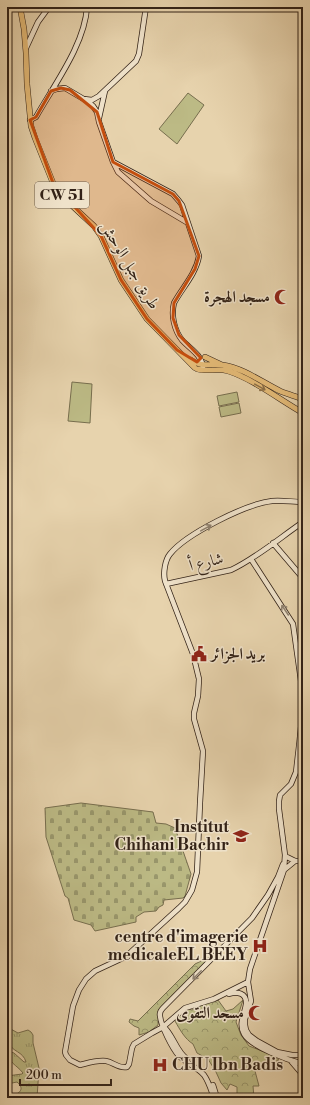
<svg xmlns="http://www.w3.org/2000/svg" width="310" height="1105" font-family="'Libre Bodoni',Amiri,serif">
<defs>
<pattern id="grass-tufts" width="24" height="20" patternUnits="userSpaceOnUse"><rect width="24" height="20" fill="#bcba85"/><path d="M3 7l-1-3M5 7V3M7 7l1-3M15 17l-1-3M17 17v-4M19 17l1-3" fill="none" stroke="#99976c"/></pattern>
<pattern id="forest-crowns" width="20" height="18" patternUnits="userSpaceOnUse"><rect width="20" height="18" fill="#bcba85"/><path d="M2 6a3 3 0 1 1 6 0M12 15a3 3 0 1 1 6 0" fill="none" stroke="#99976c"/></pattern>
<pattern id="cemetery-stones" width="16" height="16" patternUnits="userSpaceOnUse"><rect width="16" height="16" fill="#bcba85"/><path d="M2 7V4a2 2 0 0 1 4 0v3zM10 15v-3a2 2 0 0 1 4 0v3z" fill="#99976c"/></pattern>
</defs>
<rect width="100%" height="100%" fill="#e7d3ad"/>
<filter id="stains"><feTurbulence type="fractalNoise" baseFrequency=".005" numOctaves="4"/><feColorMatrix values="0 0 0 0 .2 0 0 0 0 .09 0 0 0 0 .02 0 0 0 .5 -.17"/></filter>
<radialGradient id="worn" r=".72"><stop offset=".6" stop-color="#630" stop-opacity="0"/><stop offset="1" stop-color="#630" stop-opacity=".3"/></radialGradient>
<path fill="url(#grass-tufts)" stroke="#776e4e" d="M 7,1027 L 18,1033 L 28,1030 L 31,1032 L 33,1035 L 33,1043 L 39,1068 L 37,1098 L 12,1098 L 12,1096 C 20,1093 25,1089 17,1082 L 7,1084 L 7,1076 L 22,1074 L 23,1073 C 17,1065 7,1062 7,1051 L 14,1053 L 24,1062 L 26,1062 C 23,1051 12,1052 9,1043 C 6,1038 7,1033 7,1027 Z"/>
<path fill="url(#forest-crowns)" stroke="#776e4e" d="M 212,956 L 159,1011 L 158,1025 L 149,1032 L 139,1035 L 139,1028 L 134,1026 L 129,1022 L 130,1019 L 138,1021 L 195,964 Z
M 218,1000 L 226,1011 L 233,1009 L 243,1000 L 236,1022 L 241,1035 L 249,1046 L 270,1054 L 279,1060 L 265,1066 L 259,1065 L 255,1071 L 259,1086 L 253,1086 L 254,1098 L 238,1098 L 237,1095 L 237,1087 L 230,1084 L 227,1090 L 221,1083 L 216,1072 L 208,1059 L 197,1053 L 193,1044 C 185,1039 180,1030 175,1021 L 183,1013 L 188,1009 L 192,1010 L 209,1002 Z"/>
<path fill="url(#cemetery-stones)" stroke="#776e4e" d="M 81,803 L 153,812 L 156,823 L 166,824 L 175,828 L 191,874 L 185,896 L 183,898 L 164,900 L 163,905 L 159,907 L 156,911 L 144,912 L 136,917 L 136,922 L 95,931 L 91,925 L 74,920 L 68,898 L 65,896 L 46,837 L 45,808 Z"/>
<path fill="#bcba85" stroke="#776e4e" d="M 188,93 L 204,105 L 177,144 L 159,129 Z
M 72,382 L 92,384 L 90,423 L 68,421 Z
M 237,392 L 239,402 L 219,406 L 217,396 Z
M 239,403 L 241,413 L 221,417 L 219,407 Z"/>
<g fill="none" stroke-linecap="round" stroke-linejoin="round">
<defs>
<path id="secondary" d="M 26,48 L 38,22 L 49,7
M 51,91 L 57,89 L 65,88 L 87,101 L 93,106 L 97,112 L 99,122 L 113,162 L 118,172 L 151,201 L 188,223
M 84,99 L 92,100 L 99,96 L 136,61 L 139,54 L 146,7
M 99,118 L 105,91
M 30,120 L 36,117 C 54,85 85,44 87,7
M 113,162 L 173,194 L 179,201 L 182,205 L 199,256 C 196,274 182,288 174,303 C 171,315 174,330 182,340 C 190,349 201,354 203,367
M 273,543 L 302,577 L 303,579
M 251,559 L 293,624 L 302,688 L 303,707 L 299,746 L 296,772 L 291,784 L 280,795 L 279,801 L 279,809 L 285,855 L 284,870 L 250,969 L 248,982 L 251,1001 L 245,1019 L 245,1025 L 246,1030 L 249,1035 L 257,1041 L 277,1052 L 292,1055 L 303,1055
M 166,584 L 231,570 C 255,559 281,537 303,522
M 285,856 L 295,861 L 303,861
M 284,870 L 295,861
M 248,982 L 214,999 L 185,1008 L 163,1027 L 152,1033 L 134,1044 L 132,1048 L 129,1064 L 127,1067 C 119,1069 113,1062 106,1061 C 97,1060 88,1063 80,1065 L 70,1060 L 66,1055 L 65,1052 L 73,1006 L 79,990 L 86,979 L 95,971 L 125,957 L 131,952 L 179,908 L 185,902 L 192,890 L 197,872 L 200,803 L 203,751 L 194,719 L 194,713 L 198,696 L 199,679 L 193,654 L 165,581 C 163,573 165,560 170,554 C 186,534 246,504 272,501 C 282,500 293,502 303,502
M 229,994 C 237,991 247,993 246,1004 C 245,1014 238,1023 244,1034 C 251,1047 288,1060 303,1064
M 165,1028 C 174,1037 176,1051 187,1059
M 291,1061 L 303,1075
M 213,1085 L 217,1098
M 214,1098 C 211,1090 209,1082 204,1075 C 197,1067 186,1063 179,1056 C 172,1048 161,1026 160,1016 C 159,1012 161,1010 163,1008 L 252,918 L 268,895 L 278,877 L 283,864"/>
<path id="primary" d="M 20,7 L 24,29 L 26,53 L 27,84 L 31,126 L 35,138 L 53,183 L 67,201 L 94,226 L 101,236 L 121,280 L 147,319 L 190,363 C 192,365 194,368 197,369 C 207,372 218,368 228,371 C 253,379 280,400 303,413
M 205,357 L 222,365
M 191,360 C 201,368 212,363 223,365 C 243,368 262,382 280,391 C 287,394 295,396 303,399"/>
</defs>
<use href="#secondary" stroke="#322217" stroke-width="6"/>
<use href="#primary" stroke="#322217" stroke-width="6"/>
<use href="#secondary" stroke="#efe2ca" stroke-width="4.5"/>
<use href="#primary" stroke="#e4ba76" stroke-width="5"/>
</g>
<defs><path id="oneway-shaft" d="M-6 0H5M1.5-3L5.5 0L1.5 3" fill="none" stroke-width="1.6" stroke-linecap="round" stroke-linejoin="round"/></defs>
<use stroke="#8b6e46" href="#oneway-shaft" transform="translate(260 387) rotate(29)"/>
<g stroke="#908270">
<use href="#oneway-shaft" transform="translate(206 528) rotate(-29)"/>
<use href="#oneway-shaft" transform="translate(285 610) rotate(-124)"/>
<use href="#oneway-shaft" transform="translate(197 975) rotate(135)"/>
</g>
<path fill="#c44e0e" fill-opacity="0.2" stroke="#c44e0e" stroke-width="3" stroke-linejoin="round" d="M 61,88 L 70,90 L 97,112 L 113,162 L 173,194 L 179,201 L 199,256 L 195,269 L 174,303 L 173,318 L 179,335 L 201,358 L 197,362 L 177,350 L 147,319 L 121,280 L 101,236 L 53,183 L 30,120 L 36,117 L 51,91 Z"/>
<defs>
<symbol id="mosque-bare" viewBox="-9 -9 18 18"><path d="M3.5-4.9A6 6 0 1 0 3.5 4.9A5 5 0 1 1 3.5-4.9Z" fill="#8f2418" stroke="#efe2ca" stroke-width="2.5" paint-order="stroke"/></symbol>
<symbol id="civic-bare" viewBox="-9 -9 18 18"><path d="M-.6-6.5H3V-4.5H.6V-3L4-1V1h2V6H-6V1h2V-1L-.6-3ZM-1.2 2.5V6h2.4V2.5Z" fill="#8f2418" stroke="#efe2ca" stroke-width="2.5" paint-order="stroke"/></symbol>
<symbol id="university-bare" viewBox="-9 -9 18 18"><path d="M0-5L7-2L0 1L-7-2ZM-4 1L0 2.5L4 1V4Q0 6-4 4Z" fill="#8f2418" stroke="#efe2ca" stroke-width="2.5" paint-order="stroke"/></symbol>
<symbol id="hospital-bare" viewBox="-9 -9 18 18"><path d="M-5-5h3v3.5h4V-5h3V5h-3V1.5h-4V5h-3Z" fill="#8f2418" stroke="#efe2ca" stroke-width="2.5" paint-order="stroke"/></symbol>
</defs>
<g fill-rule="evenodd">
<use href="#mosque-bare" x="271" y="286" width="22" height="22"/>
<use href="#civic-bare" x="188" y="643" width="22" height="22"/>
<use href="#university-bare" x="230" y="825" width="22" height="22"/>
<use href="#hospital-bare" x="249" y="935" width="22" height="22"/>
<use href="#mosque-bare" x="245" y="1002" width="22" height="22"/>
<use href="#hospital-bare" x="149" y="1054" width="22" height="22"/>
</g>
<g text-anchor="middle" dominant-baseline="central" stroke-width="3" stroke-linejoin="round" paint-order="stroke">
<rect fill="#efe2ca" stroke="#6b5c4d" stroke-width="1" x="35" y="182" width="54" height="26" rx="3"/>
<g font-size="15" font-weight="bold" fill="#322217">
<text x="62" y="195">CW 51</text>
</g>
<g font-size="16" fill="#322217" stroke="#efe2ca">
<text transform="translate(130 265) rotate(59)">طريق جبل الوحش</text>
<text transform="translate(206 562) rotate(-13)">شارع أ</text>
</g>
<g font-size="16" font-weight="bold" fill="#322217" stroke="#efe2ca" text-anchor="end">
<text x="270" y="297">مسجد الهجرة</text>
<text x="211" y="654" text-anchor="start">بريد الجزائر</text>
<text x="229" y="827">Institut<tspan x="229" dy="18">Chihani Bachir</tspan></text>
<text x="248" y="937">centre d'imagerie<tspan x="248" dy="18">medicaleEL BEEY</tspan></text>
<text x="244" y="1013">مسجد التقوى</text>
<text x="172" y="1065" text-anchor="start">CHU Ibn Badis</text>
</g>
</g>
<rect width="310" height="1105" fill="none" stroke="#e7d3ad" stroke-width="24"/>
<rect x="8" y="8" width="294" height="1089" fill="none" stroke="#322217" stroke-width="2"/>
<rect x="12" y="12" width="286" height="1081" fill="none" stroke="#322217"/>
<path d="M20 1079v6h91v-6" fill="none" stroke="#322217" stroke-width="2"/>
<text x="26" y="1079" font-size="12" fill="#322217" stroke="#efe2ca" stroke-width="3" paint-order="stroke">200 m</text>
<rect width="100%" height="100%" filter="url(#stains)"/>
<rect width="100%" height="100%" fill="url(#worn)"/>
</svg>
